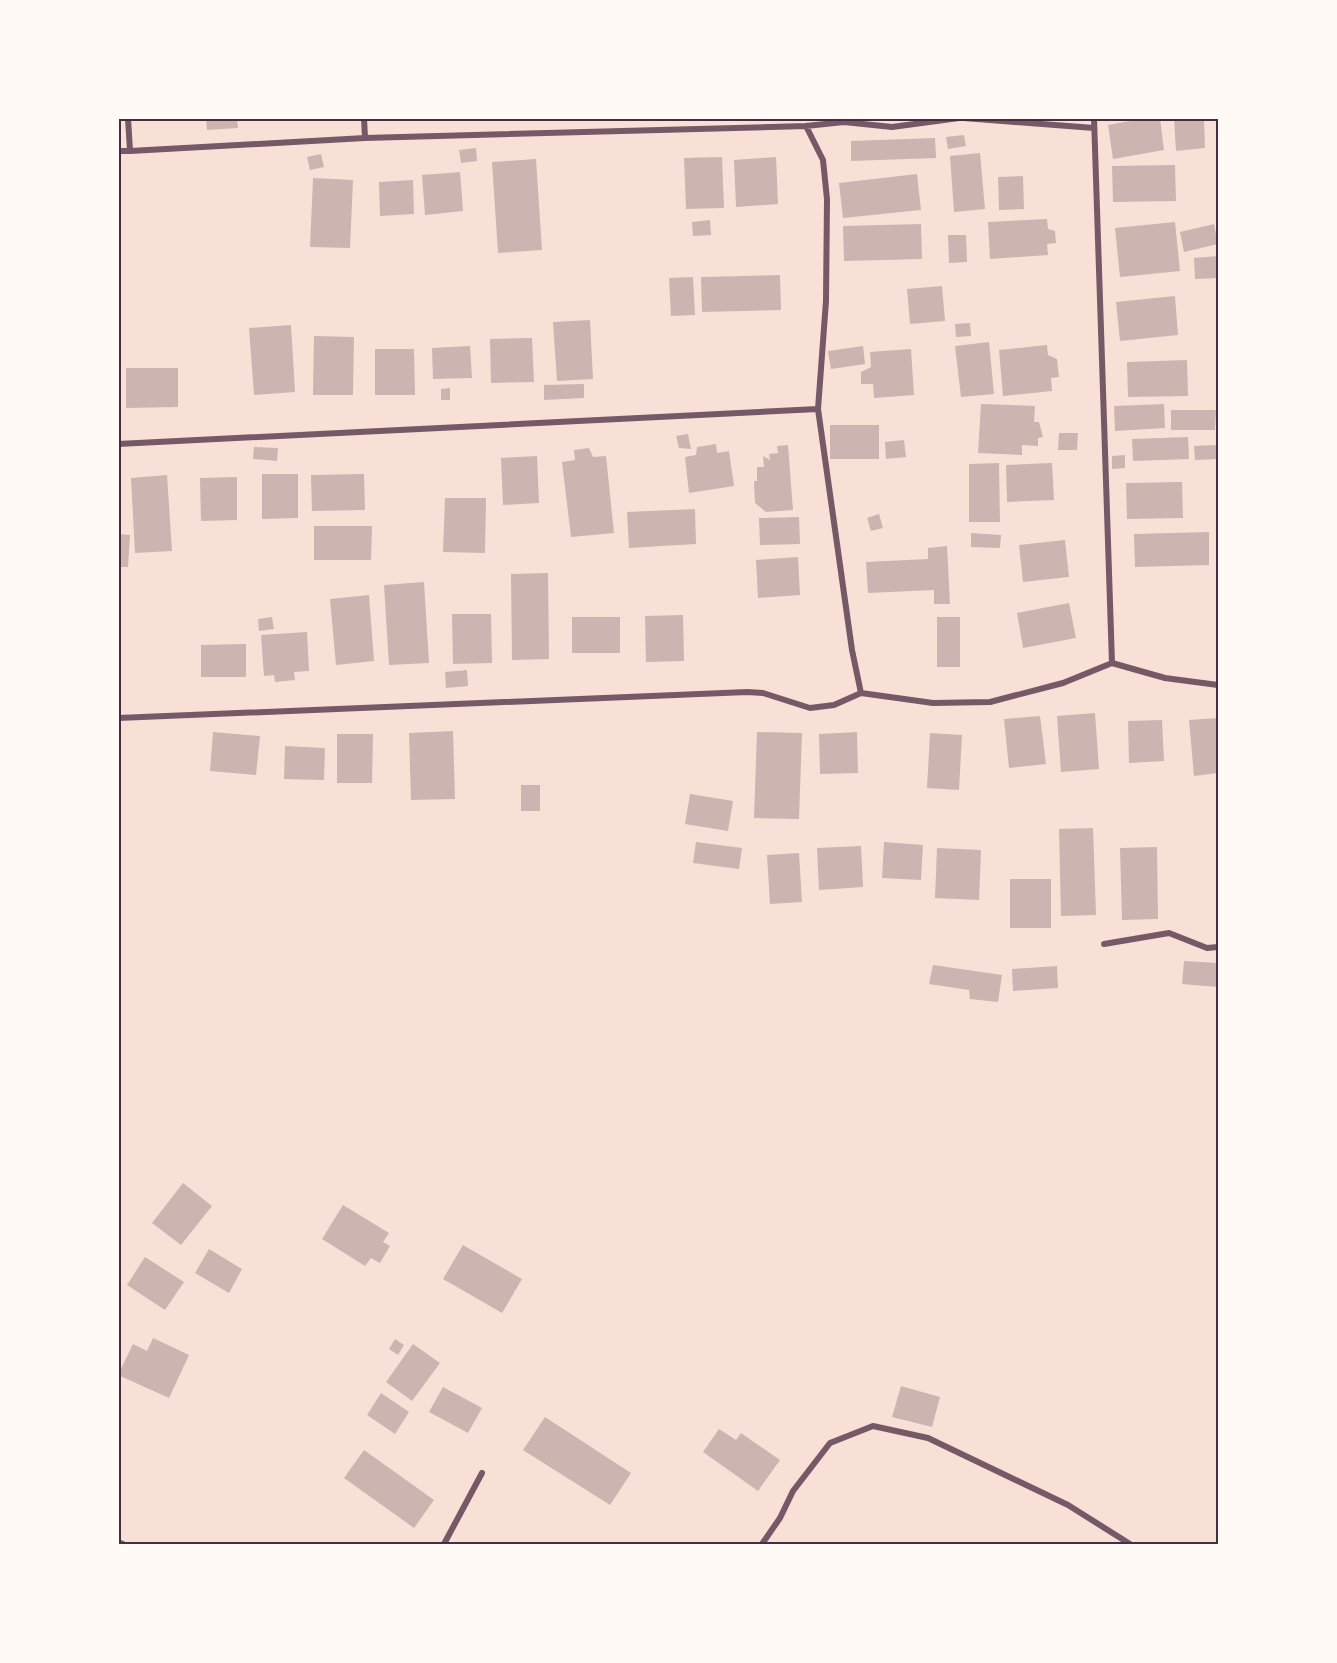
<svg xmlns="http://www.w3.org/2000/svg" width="1337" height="1663" font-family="'Times New Roman',serif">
<rect width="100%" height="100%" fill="#f7e1d7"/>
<path fill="#ccb4b1" d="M 206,118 L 237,118 L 238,128 L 207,130 Z
M 1147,118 L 1160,118 L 1164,150 L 1113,159 L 1108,125 Z
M 1174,118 L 1204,118 L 1205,148 L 1176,151 Z
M 964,135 L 966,146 L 948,149 L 946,137 Z
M 935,138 L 936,158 L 851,161 L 851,141 Z
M 476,148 L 477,161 L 461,163 L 459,150 Z
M 980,153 L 985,209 L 954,212 L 950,156 Z
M 321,154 L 324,167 L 310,170 L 307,157 Z
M 722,157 L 724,208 L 686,209 L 684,158 Z
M 776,157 L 778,204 L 736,207 L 734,160 Z
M 536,159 L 542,250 L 498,253 L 492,162 Z
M 1175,165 L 1176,201 L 1113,202 L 1112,166 Z
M 460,172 L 463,211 L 425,215 L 422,175 Z
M 917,174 L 921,210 L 843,218 L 839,183 Z
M 1023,176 L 1024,209 L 999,210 L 998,177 Z
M 313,178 L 353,180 L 350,248 L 310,247 Z
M 413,180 L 414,214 L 380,216 L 379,182 Z
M 1047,219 L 1048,229 L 1055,231 L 1056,243 L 1047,244 L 1048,255 L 990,259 L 988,222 Z
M 710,220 L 711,235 L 693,236 L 692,222 Z
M 1175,222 L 1180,271 L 1120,277 L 1115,228 Z
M 921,224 L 922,259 L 844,261 L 843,226 Z
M 1214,224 L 1218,244 L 1184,252 L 1180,232 Z
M 948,235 L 966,235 L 967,262 L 949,263 Z
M 1218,256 L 1218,278 L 1195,279 L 1194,258 Z
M 780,275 L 781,310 L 702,312 L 701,277 Z
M 693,277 L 695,315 L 671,316 L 669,278 Z
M 942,286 L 945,321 L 910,324 L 907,289 Z
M 1175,296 L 1178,335 L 1120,341 L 1116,302 Z
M 590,320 L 593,379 L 557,381 L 553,322 Z
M 970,323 L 971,336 L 956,337 L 955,324 Z
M 291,325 L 295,392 L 254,395 L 249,328 Z
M 314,336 L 354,337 L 353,395 L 313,395 Z
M 532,338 L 534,382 L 491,383 L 490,339 Z
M 989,342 L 994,394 L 961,397 L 955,346 Z
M 1047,345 L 1048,355 L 1057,359 L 1059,377 L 1051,378 L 1052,391 L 1003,396 L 999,350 Z
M 470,346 L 472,378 L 433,379 L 432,348 Z
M 863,346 L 865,364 L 831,369 L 828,351 Z
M 375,349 L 414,349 L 415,395 L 375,395 Z
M 911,349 L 914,395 L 874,398 L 873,384 L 861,384 L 861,372 L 871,367 L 870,352 Z
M 1187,360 L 1188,396 L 1128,397 L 1127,362 Z
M 126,368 L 178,368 L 178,407 L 126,408 Z
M 584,384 L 584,398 L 544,400 L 544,385 Z
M 450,388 L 450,400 L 441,400 L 441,389 Z
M 981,404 L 1035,406 L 1034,422 L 1039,422 L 1043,437 L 1038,438 L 1038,446 L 1022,445 L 1022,455 L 978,453 Z
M 1164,404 L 1165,428 L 1115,431 L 1114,406 Z
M 1171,410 L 1216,410 L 1215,430 L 1171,430 Z
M 830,425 L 879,425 L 879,459 L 830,459 Z
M 1059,433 L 1078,433 L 1077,450 L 1058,450 Z
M 688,434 L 691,449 L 679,448 L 676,436 Z
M 1188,437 L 1189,459 L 1133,461 L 1132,439 Z
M 904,440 L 906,457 L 886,459 L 885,442 Z
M 716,444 L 717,453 L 729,451 L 734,486 L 689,493 L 685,457 L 696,455 L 697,447 Z
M 788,445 L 793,510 L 766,512 L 755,503 L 754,481 L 757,481 L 757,467 L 764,467 L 763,456 L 770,460 L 769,454 L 778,453 L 777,446 Z
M 1218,445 L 1218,459 L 1195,460 L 1194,446 Z
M 254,447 L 278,448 L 277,461 L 253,459 Z
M 589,448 L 593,457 L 606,456 L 614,533 L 571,537 L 562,462 L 575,460 L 574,450 Z
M 1125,455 L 1125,468 L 1112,469 L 1112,456 Z
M 537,456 L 539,503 L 503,505 L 501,458 Z
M 999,463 L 1000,522 L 969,522 L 969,464 Z
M 1052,463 L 1054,500 L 1007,502 L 1006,465 Z
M 262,474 L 298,474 L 298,518 L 262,519 Z
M 364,474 L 365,510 L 312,511 L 311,475 Z
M 167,475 L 172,551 L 135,553 L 131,478 Z
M 237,477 L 237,520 L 201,521 L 200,478 Z
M 1182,482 L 1183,518 L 1127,519 L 1126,483 Z
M 445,498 L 486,498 L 485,553 L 443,552 Z
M 695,509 L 696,544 L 629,548 L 627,512 Z
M 879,514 L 883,528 L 871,531 L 867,518 Z
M 799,517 L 800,544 L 760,545 L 759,518 Z
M 314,526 L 372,526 L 371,560 L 314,560 Z
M 1209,532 L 1209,565 L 1135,567 L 1134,534 Z
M 971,533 L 1001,535 L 1000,548 L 971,547 Z
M 118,534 L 130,535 L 128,567 L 118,567 Z
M 1065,540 L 1069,577 L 1023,582 L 1019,545 Z
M 947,546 L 950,604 L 934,604 L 934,590 L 868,593 L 866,562 L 928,559 L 928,548 Z
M 798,557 L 800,595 L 758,598 L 756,560 Z
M 548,573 L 549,659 L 512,660 L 511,574 Z
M 424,582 L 429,663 L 389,665 L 384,585 Z
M 369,595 L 374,661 L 336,665 L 330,599 Z
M 1069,603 L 1076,638 L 1023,648 L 1017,613 Z
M 452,614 L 491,614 L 492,663 L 453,664 Z
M 683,615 L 684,661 L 646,662 L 645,616 Z
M 272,617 L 274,629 L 259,631 L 258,619 Z
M 572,617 L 620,617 L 620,653 L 572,653 Z
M 937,617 L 960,617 L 960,667 L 937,667 Z
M 307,632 L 309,671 L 294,672 L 295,680 L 275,682 L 274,675 L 264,676 L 261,635 Z
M 246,644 L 246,677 L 201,677 L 201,645 Z
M 467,670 L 468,686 L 446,688 L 445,672 Z
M 1095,713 L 1099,769 L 1061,772 L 1057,716 Z
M 1040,716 L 1046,764 L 1009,768 L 1004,719 Z
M 1218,718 L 1218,773 L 1194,776 L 1189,720 Z
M 1162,720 L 1164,761 L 1129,763 L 1128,721 Z
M 453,731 L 455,799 L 411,800 L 409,733 Z
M 213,732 L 260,736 L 256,775 L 210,771 Z
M 757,732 L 802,733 L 799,819 L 754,818 Z
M 857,732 L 858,773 L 820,774 L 819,734 Z
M 930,733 L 962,735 L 959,790 L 927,788 Z
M 337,734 L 373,734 L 372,783 L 337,783 Z
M 285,746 L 325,748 L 324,780 L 284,779 Z
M 521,785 L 540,785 L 540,811 L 521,811 Z
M 690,794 L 733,801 L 728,831 L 685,824 Z
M 1093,828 L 1096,915 L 1061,916 L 1059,829 Z
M 696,842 L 742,848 L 739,869 L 693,863 Z
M 884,842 L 923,845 L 921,880 L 882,878 Z
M 861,846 L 863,887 L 819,890 L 817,848 Z
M 1157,847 L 1158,919 L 1122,920 L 1120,848 Z
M 937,848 L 981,850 L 979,900 L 935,898 Z
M 799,853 L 802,902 L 770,904 L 767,855 Z
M 1010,879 L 1051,879 L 1051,928 L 1010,928 Z
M 1184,961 L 1218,963 L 1218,987 L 1182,984 Z
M 933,965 L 1002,975 L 998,1002 L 970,999 L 969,990 L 929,984 Z
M 1057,966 L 1058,988 L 1013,991 L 1012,969 Z
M 183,1183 L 212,1206 L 181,1245 L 152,1223 Z
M 343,1205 L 389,1233 L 383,1242 L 390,1246 L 380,1263 L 371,1258 L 365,1266 L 322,1239 Z
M 463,1245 L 522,1279 L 502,1313 L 443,1279 Z
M 209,1249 L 242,1269 L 229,1293 L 195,1273 Z
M 145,1257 L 184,1282 L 165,1310 L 127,1285 Z
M 153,1338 L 189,1355 L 169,1398 L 118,1375 L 133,1344 L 147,1351 Z
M 395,1339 L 404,1345 L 398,1355 L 389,1349 Z
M 413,1344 L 440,1363 L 412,1401 L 386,1382 Z
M 901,1386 L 940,1397 L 932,1427 L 892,1417 Z
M 443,1387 L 482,1408 L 468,1433 L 429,1412 Z
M 381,1393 L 409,1412 L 395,1434 L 367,1415 Z
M 545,1417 L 631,1473 L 610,1505 L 523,1450 Z
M 719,1429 L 736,1440 L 741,1433 L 780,1460 L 758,1491 L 703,1452 Z
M 364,1450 L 434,1500 L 414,1528 L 344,1478 Z"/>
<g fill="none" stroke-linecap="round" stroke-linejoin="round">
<path stroke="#755966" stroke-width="6" d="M 128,118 L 130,151 L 365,138 L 806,126 L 844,122 L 892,127 L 959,118
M 364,118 L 365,138
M 964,118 L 1094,128
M 1094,118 L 1112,663
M 806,126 L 823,160 L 827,199 L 826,301 L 818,409 L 852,650 L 861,693
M 118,151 L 130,151
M 118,444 L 818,409
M 118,718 L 747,692 L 763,693 L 810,708 L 834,705 L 861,693 L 933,703 L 990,702 L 1063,683 L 1112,663 L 1165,678 L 1218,685
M 1104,944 L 1169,933 L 1207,948 L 1218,947
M 118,1542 L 123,1544
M 444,1544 L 482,1473
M 762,1544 L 780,1518 L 793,1491 L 830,1443 L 873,1426 L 928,1438 L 1068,1505 L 1130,1544"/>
</g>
<rect width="1337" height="1663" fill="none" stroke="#fffaf5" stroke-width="240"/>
<rect x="120" y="120" width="1097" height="1423" fill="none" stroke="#4a2c40" stroke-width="2"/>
</svg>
